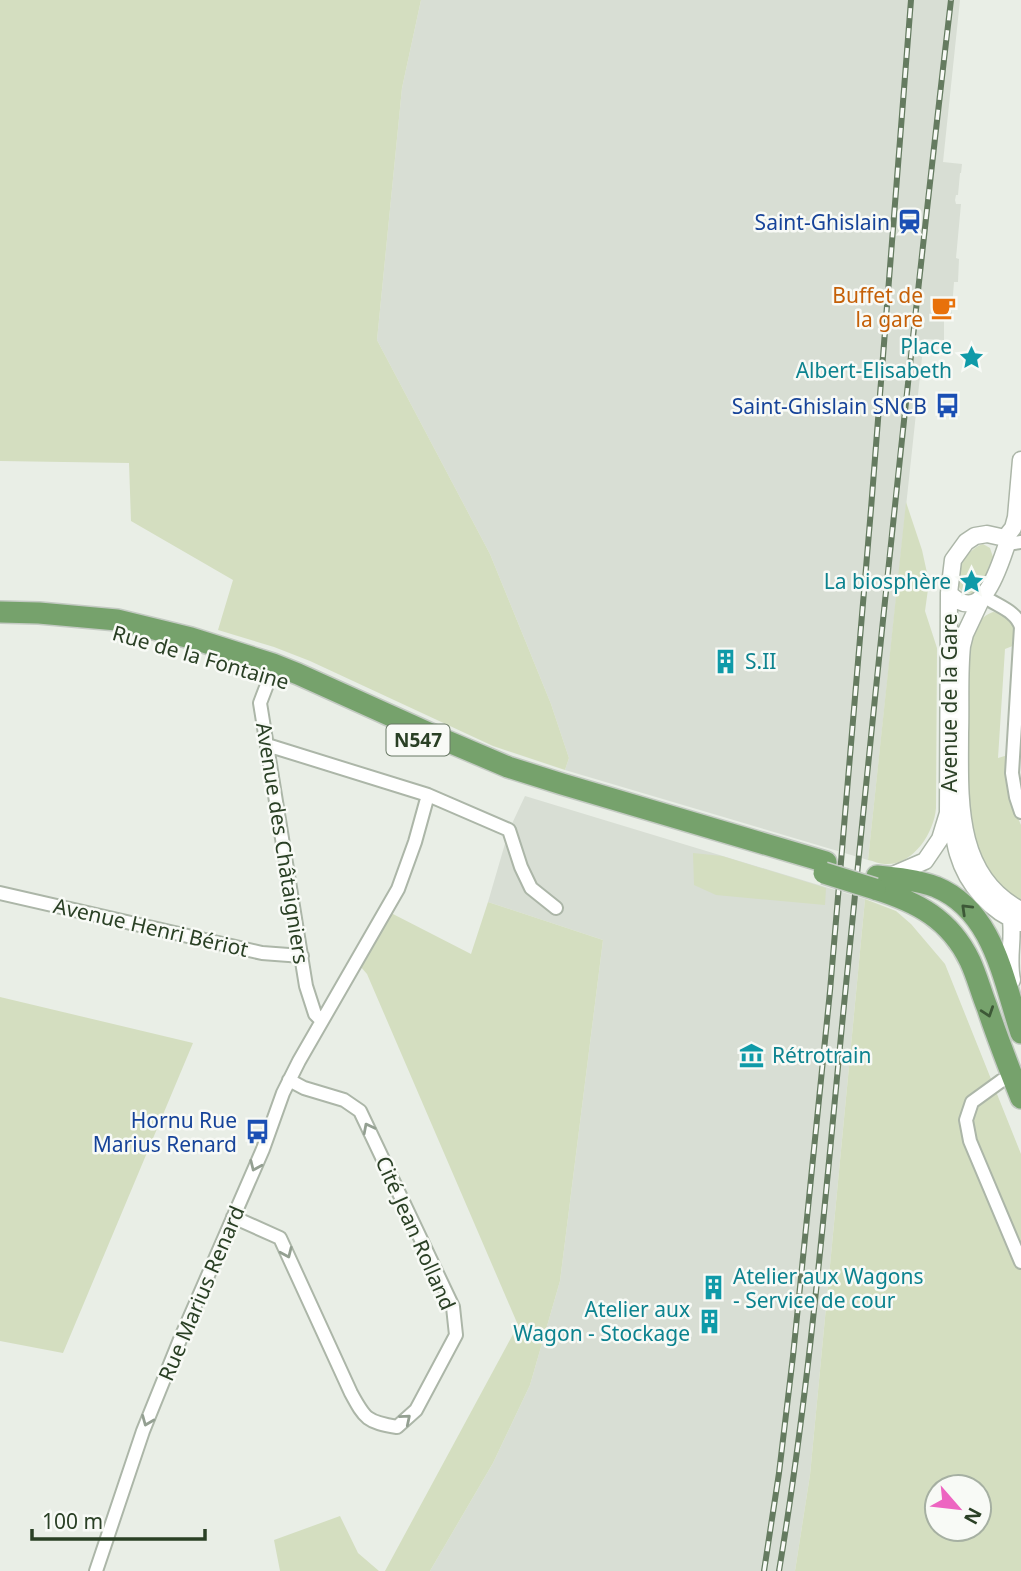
<svg xmlns="http://www.w3.org/2000/svg" width="1021" height="1571" font-family="'Noto Sans',sans-serif">
<rect width="100%" height="100%" fill="#e9eee6"/>
<path fill="#d8ded4" d="M 421,0 L 960,0 L 943,162 L 962,164 L 961,173 L 960,173 L 958,195 L 956,195 L 955,200 L 956,204 L 961,204 L 956,258 L 959,259 L 958,282 L 954,282 L 951,321 L 944,320 L 944,340 L 924,339 L 868,860 L 565,770 L 569,758 L 551,704 L 490,554 L 377,340 L 402,88 Z
M 525,796 L 865,899 L 810,1475 L 795,1571 L 430,1571 L 493,1463 L 530,1385 L 560,1281 L 603,940 L 488,902 L 509,830 Z"/>
<path fill="#d4dec0" fill-rule="evenodd" d="M 0,0 L 421,0 L 402,88 L 377,340 L 490,554 L 551,704 L 569,758 L 565,770 L 493,746 L 310,661 L 274,647 L 218,630 L 233,580 L 131,521 L 129,463 L 0,461 Z
M 906,502 L 922,550 L 929,582 L 925,611 L 937,648 L 936,808 C 934,833 913,866 885,864 C 879,864 874,861 868,860 Z
M 983,544 L 990,548 L 994,560 C 990,569 986,582 979,589 C 972,597 959,594 958,583 C 956,568 969,548 983,544 Z
M 993,612 C 1014,614 1015,627 1015,645 L 1005,649 L 998,758 L 1008,755 L 1013,807 L 1021,825 L 1021,901 L 1000,887 L 984,865 L 974,838 L 967,798 L 967,660 C 970,642 973,619 993,612 Z
M 693,853 L 722,856 L 826,888 L 825,905 L 716,895 L 694,885 Z
M 865,899 L 896,911 L 911,924 L 945,964 L 1021,1154 L 1021,1571 L 795,1571 L 810,1475 ZM 937,1487 L 979,1487 L 979,1529 L 937,1529 Z
M 488,902 L 603,940 L 560,1281 L 530,1385 L 493,1463 L 430,1571 L 385,1571 L 518,1325 L 367,974 L 360,966 L 391,913 L 471,954 Z
M 0,997 L 193,1043 L 63,1353 L 0,1341 Z
M 340,1516 L 358,1553 L 379,1571 L 280,1571 L 274,1540 Z"/>
<g fill="none" stroke-linecap="round" stroke-linejoin="round">
<defs>
<path id="minor" d="M 1007,544 L 1021,542
M 984,596 C 996,606 1016,610 1021,627 L 1012,773 L 1016,797 L 1021,812
M 273,664 L 268,682 L 260,703 L 306,986 L 315,1014 L 322,1021
M 267,745 L 428,795 L 509,830 L 521,867 L 531,888 L 556,908
M 0,893 L 262,953 L 302,956
M 1012,1077 L 1001,1081 L 972,1102 L 966,1120 L 970,1141 L 1021,1262
M 233,1217 L 280,1238 L 351,1393 C 365,1419 367,1422 397,1427 L 416,1410 L 456,1335 L 453,1307 L 360,1111 L 344,1100 L 304,1088 L 289,1080
M 96,1571 L 143,1431 L 179,1342 L 263,1149 L 283,1093 L 299,1061 L 398,889 L 415,842 L 428,795"/>
<path id="tertiary" d="M 1005,538 L 1013,528 L 1016,517 L 1021,460
M 949,593 C 982,628 999,567 1007,544 L 1005,538
M 982,598 L 965,634 L 962,646 C 959,675 961,704 960,733 C 960,797 954,876 1021,910
M 949,815 C 954,828 954,841 958,854 C 967,885 991,912 1021,923
M 888,877 L 925,861 L 940,839 L 948,813 L 949,593 L 953,560 L 966,542 L 975,536 L 987,534 L 1005,538
M 1010,913 C 1015,937 1007,956 1012,980"/>
<path id="primary" d="M 0,612 L 39,613 L 117,620 L 191,638 L 273,664 L 298,674 L 442,739 L 508,767 L 562,784 L 826,862
M 877,876 C 897,878 917,880 936,887 C 994,911 1003,980 1021,1033
M 875,889 C 917,902 950,919 970,961 C 977,976 981,992 987,1007 C 997,1037 1009,1068 1021,1098"/>
</defs>
<use href="#minor" stroke="#acb6a8" stroke-width="16"/>
<use href="#tertiary" stroke="#acb6a8" stroke-width="19"/>
<use href="#primary" stroke="#c3cac2" stroke-width="24"/>
<use href="#minor" stroke="#fff" stroke-width="12"/>
<use href="#tertiary" stroke="#fff" stroke-width="16"/>
<use href="#primary" stroke="#76a26c" stroke-width="21"/>
<defs>
<path id="rail" d="M 764,1571 L 779,1473 L 793,1356 L 830,991 L 871,509 L 911,0
M 779,1571 C 811,1380 826,1187 845,995 C 878,663 912,331 951,0"/>
</defs>
<use href="#rail" stroke="#657b60" stroke-width="6"/>
<use href="#rail" stroke="#f8faf6" stroke-width="3.5" stroke-dasharray="10" stroke-linecap="butt"/>
<defs>
<path id="primary-bridge" d="M 824,873 L 875,889"/>
</defs>
<use href="#primary-bridge" stroke="#c3cac2" stroke-width="24" stroke-linecap="butt"/>
<use href="#primary-bridge" stroke="#76a26c" stroke-width="21"/>
</g>
<defs><path id="oneway-chevron" d="M-2-3.5L2.5 0L-2 3.5" fill="none" stroke-width="1.6" stroke-linecap="round" stroke-linejoin="round" transform="scale(1.75)"/></defs>
<g stroke="#3d5837">
<use href="#oneway-chevron" transform="translate(966 909) rotate(-136)"/>
<use href="#oneway-chevron" transform="translate(988 1012) rotate(71)"/>
</g>
<g stroke="#94a092">
<use href="#oneway-chevron" transform="translate(368 1128) rotate(-117)"/>
<use href="#oneway-chevron" transform="translate(255 1166) rotate(114)"/>
<use href="#oneway-chevron" transform="translate(287 1253) rotate(66)"/>
<use href="#oneway-chevron" transform="translate(406 1419) rotate(-40)"/>
<use href="#oneway-chevron" transform="translate(147 1421) rotate(112)"/>
</g>
<defs>
<symbol id="station-bare" viewBox="-9 -9 18 18"><path d="M-3-6H3Q5-6 5-4V2Q5 4 3 4L4.5 6H3L1.5 4h-3L-3 6H-4.5L-3 4Q-5 4-5 2V-4Q-5-6-3-6ZM-3.5-4v3h7v-3ZM-3.5 1v1.5H-2V1ZM2 1v1.5H3.5V1Z" fill="#1a4fb4" stroke="#f8faf6" stroke-width="2.5" paint-order="stroke"/></symbol>
<symbol id="cafe-bare" viewBox="-9 -9 18 18"><path d="M-5.5-4.5H6V0H3Q3 3.5 0 3.5H-2.5Q-5.5 3.5-5.5 0ZM3-3.2v2h1.7v-2ZM-6 4.5H4V6H-6Z" fill="#e8710a" stroke="#f8faf6" stroke-width="2.5" paint-order="stroke"/></symbol>
<symbol id="sight-bare" viewBox="-9 -9 18 18"><path d="M0-6L1.8-2.2L6-1.7L2.9 1.2L3.7 5.4L0 3.3L-3.7 5.4L-2.9 1.2L-6-1.7L-1.8-2.2Z" fill="#0f9aa8" stroke="#f8faf6" stroke-width="2.5" paint-order="stroke"/></symbol>
<symbol id="bus-bare" viewBox="-9 -9 18 18"><path d="M-5-6H5V4H4V6H2V4H-2V6H-4V4H-5ZM-3.5-4V0h7V-4ZM-3.5 1.2v1.5H-2V1.2ZM2 1.2v1.5H3.5V1.2Z" fill="#1a4fb4" stroke="#f8faf6" stroke-width="2.5" paint-order="stroke"/></symbol>
<symbol id="building-bare" viewBox="-9 -9 18 18"><path d="M-4-6H4V6H1V3H-1V6H-4ZM-2.5-4.3h1.7v1.8h-1.7ZM.8-4.3h1.7v1.8H.8ZM-2.5-1h1.7V.8h-1.7ZM.8-1h1.7V.8H.8Z" fill="#0f9aa8" stroke="#f8faf6" stroke-width="2.5" paint-order="stroke"/></symbol>
<symbol id="museum-bare" viewBox="-9 -9 18 18"><path d="M0-6L6-3V-2H-6V-3ZM-5-1h2V3h-2ZM-1-1h2V3h-2ZM3-1h2V3H3ZM-6 4H6V6H-6Z" fill="#0f9aa8" stroke="#f8faf6" stroke-width="2.5" paint-order="stroke"/></symbol>
</defs>
<g fill-rule="evenodd">
<use href="#station-bare" x="892" y="204" width="35" height="35"/>
<use href="#cafe-bare" x="926" y="290" width="35" height="35"/>
<use href="#sight-bare" x="954" y="340" width="35" height="35"/>
<use href="#bus-bare" x="930" y="388" width="35" height="35"/>
<use href="#sight-bare" x="954" y="564" width="35" height="35"/>
<use href="#building-bare" x="708" y="644" width="35" height="35"/>
<use href="#museum-bare" x="734" y="1038" width="35" height="35"/>
<use href="#bus-bare" x="240" y="1114" width="35" height="35"/>
<use href="#building-bare" x="696" y="1270" width="35" height="35"/>
<use href="#building-bare" x="692" y="1304" width="35" height="35"/>
</g>
<g text-anchor="middle" dominant-baseline="central" stroke-width="5" stroke-linejoin="round" paint-order="stroke">
<rect fill="#f8faf6" stroke="#687864" stroke-width="2" x="386.5" y="724.5" width="63" height="31" rx="5"/>
<g font-size="19" font-weight="bold" fill="#2a4025">
<text x="418" y="740">N547</text>
</g>
<g font-size="21" fill="#164399" stroke="#f8faf6" text-anchor="end">
<text x="890" y="222">Saint-Ghislain</text>
<text x="927" y="406">Saint-Ghislain SNCB</text>
<text x="237" y="1120">Hornu Rue<tspan x="237" dy="24">Marius Renard</tspan></text>
</g>
<g font-size="21" fill="#c56008" stroke="#f8faf6" text-anchor="end">
<text x="923" y="295">Buffet de<tspan x="923" dy="24">la gare</tspan></text>
</g>
<g font-size="21" fill="#0d838f" stroke="#f8faf6" text-anchor="end">
<text x="952" y="346">Place<tspan x="952" dy="24">Albert-Elisabeth</tspan></text>
<text x="951" y="581">La biosphère</text>
<text x="745" y="661" text-anchor="start">S.II</text>
<text x="772" y="1055" text-anchor="start">Rétrotrain</text>
<text x="733" y="1276" text-anchor="start">Atelier aux Wagons<tspan x="733" dy="24">- Service de cour</tspan></text>
<text x="690" y="1309">Atelier aux<tspan x="690" dy="24">Wagon - Stockage</tspan></text>
</g>
<g font-size="21" fill="#2a4025" stroke="#f8faf6">
<text transform="translate(201 657) rotate(16)">Rue de la Fontaine</text>
<text transform="translate(949 703) rotate(-90)">Avenue de la Gare</text>
<text transform="translate(283 843) rotate(81)">Avenue des Châtaigniers</text>
<text transform="translate(151 927) rotate(13)">Avenue Henri Bériot</text>
<text transform="translate(416 1233) rotate(66)">Cité Jean Rolland</text>
<text transform="translate(201 1293) rotate(-67)">Rue Marius Renard</text>
</g>
</g>
<g transform="translate(958 1508) rotate(118)"><circle r="33" fill="#f8faf6" stroke="#a6b0a2" stroke-width="2"/>
<path d="M0-5L12 26L0 18L-12 26Z" fill="#ed65c1"/>
<text y="-10" font-size="19" font-weight="bold" text-anchor="middle" fill="#2a4025">N</text>
</g>
<path d="M32 1529v10h173v-10" fill="none" stroke="#2a4025" stroke-width="3.5"/>
<text x="42" y="1529" font-size="21" fill="#2a4025" stroke="#f8faf6" stroke-width="5" paint-order="stroke">100 m</text>
</svg>
